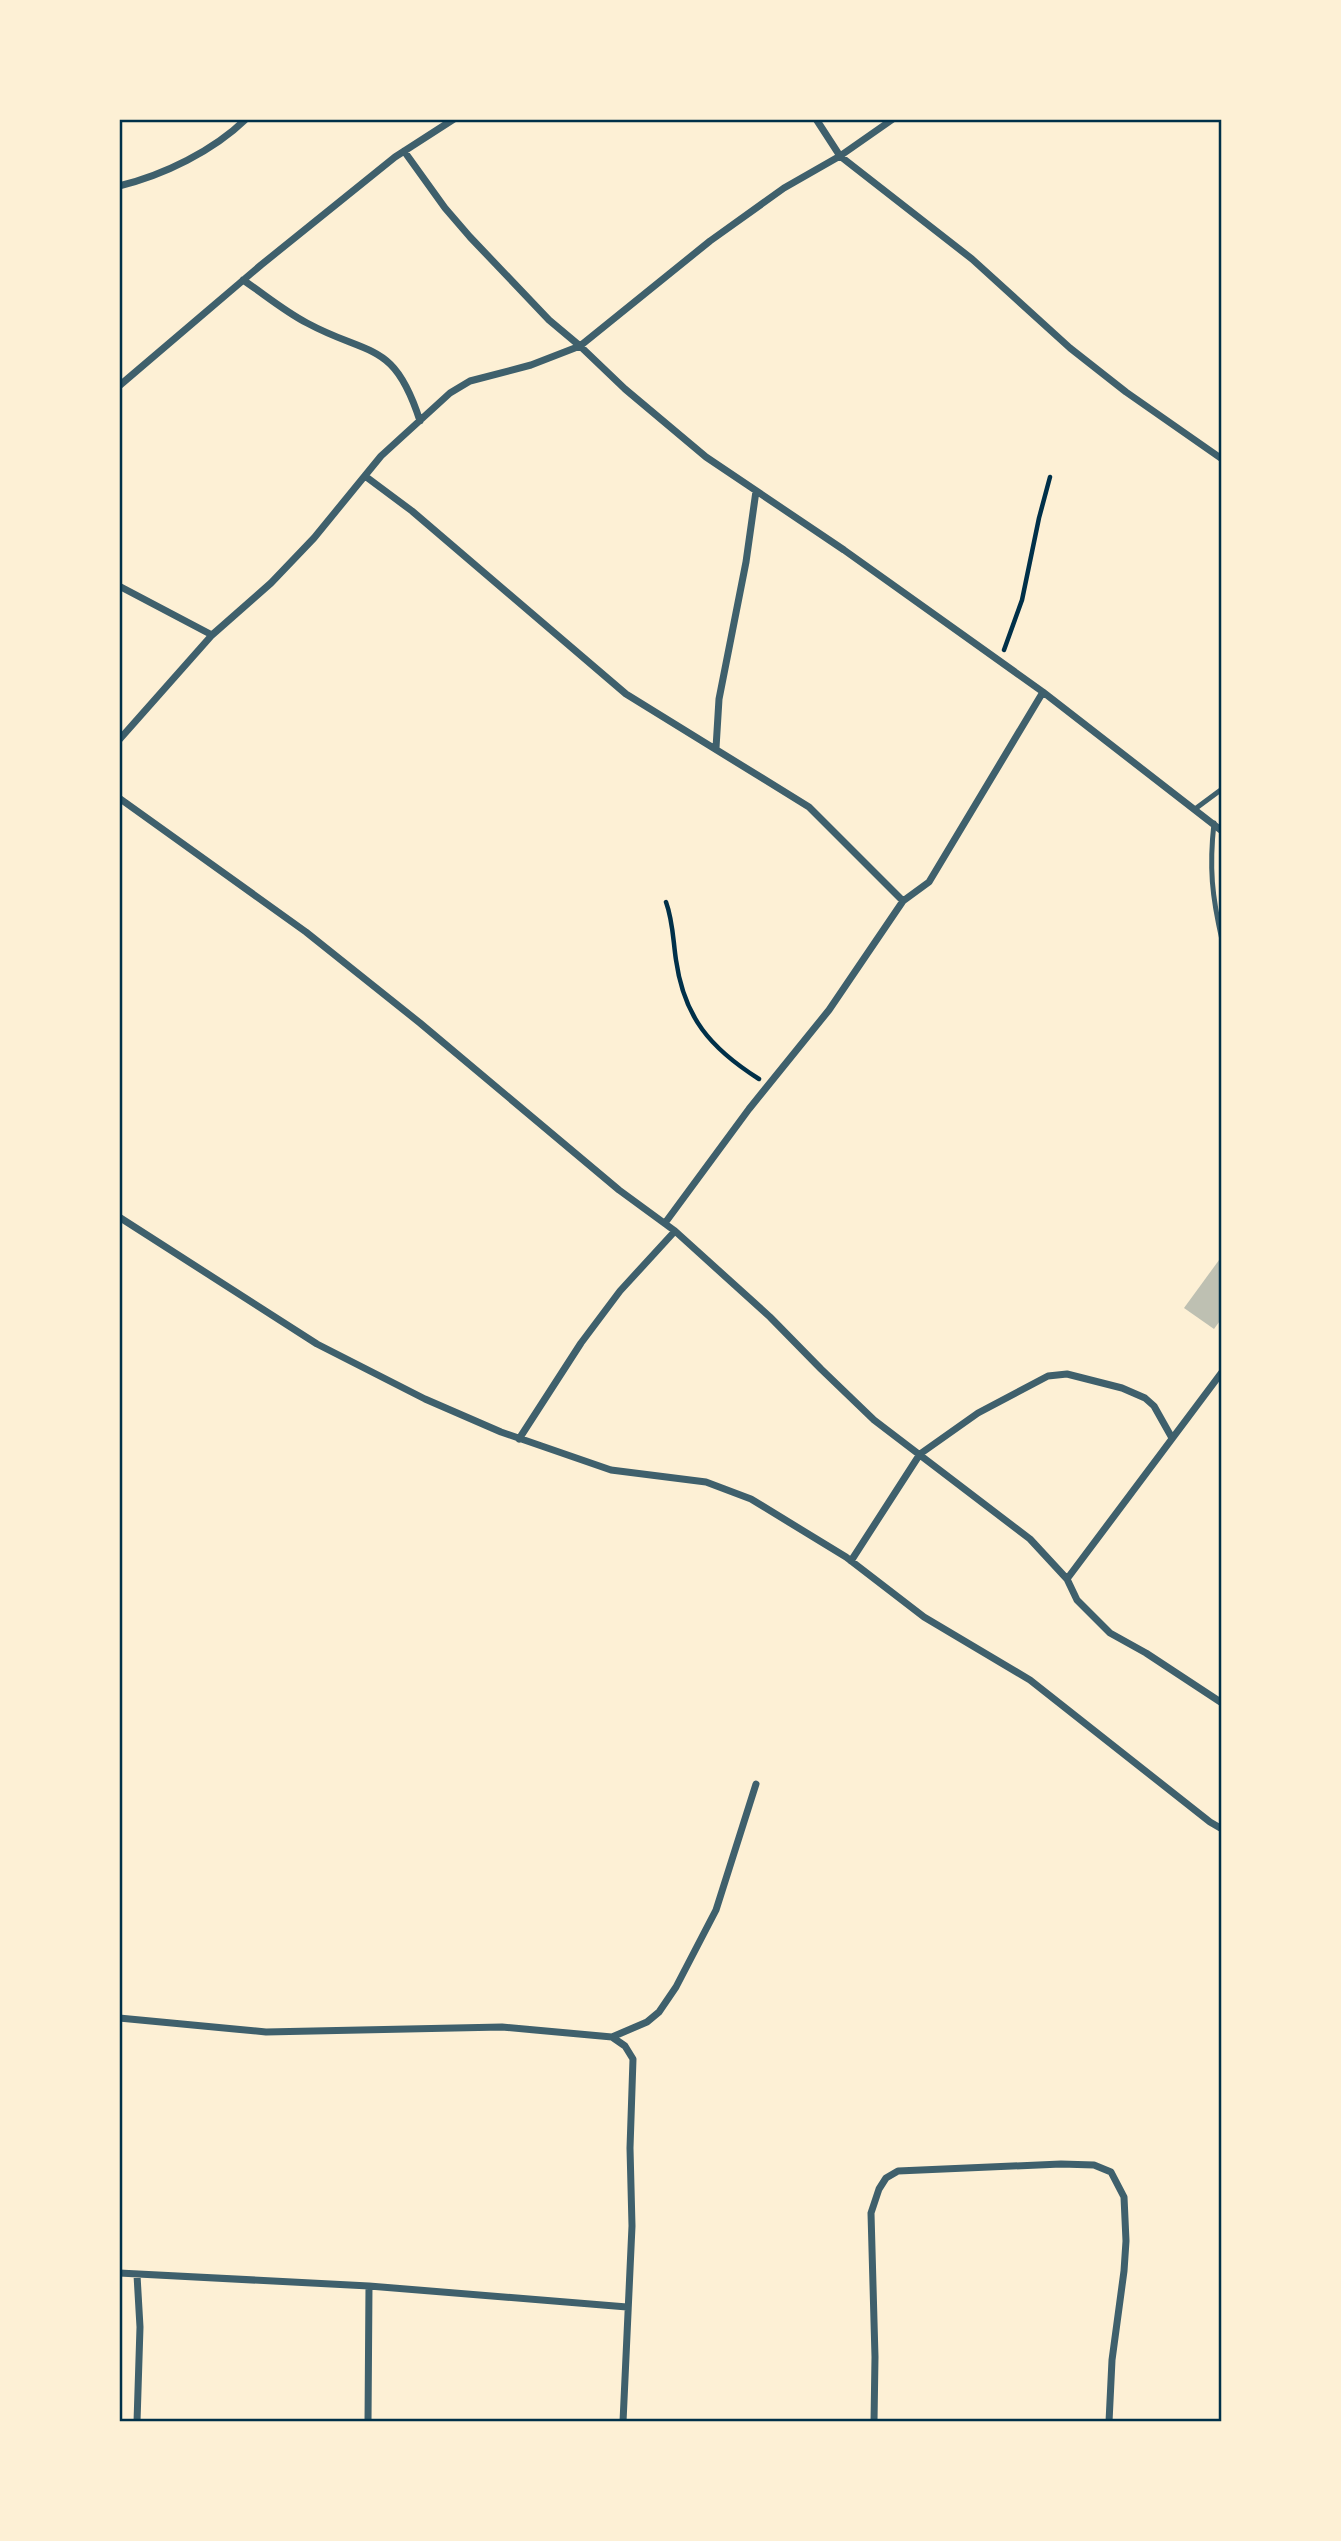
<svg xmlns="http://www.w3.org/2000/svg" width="1341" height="2541" font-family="Commissioner,sans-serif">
<rect width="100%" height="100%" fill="#fdf0d5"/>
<path fill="#bec0b2" d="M 1222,1256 L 1222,1318 L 1214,1329 L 1184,1308 Z"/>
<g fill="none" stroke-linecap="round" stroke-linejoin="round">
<path stroke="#003049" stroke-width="4.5" d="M 1004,650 L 1022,600 L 1039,518 L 1050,477
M 666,902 C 673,921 673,940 676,960 C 684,1017 710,1048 759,1079"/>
<path stroke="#3f606c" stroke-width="5" d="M 1195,809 L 1222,789
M 1214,823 C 1209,868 1212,896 1222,940"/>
<path stroke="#3f606c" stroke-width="7" d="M 816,119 L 840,156 L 972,259 L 1070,348 L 1126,392 L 1222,459
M 404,151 L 445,208 L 470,237 L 549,320 L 580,346 L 710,241 L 784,188 L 840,156 L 893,119
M 119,186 C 164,175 213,151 246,119
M 243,280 C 264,294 284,311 307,323 C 370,357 394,340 420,421
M 119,386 L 261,265 L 395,157 L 454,119
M 365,476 L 412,511 L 626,694 L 809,807 L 903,901
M 119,586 L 212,635
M 119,740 L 212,635 L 271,583 L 314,538 L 381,456 L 450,393 L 470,381 L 531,365 L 580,346 L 625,389 L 706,457 L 844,550 L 1043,692 L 1222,831
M 716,748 L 719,699 L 746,562 L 756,491
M 119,798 L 306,932 L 420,1023 L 619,1190 L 675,1231 L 770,1317 L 821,1369 L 874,1420 L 1030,1539 L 1067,1579 L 1077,1600 L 1110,1633 L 1146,1653 L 1222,1703
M 119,1217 L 317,1344 L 425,1399 L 501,1432 L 611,1470 L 706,1482 L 751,1499 L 846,1557 L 924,1617 L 1030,1680 L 1210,1822 L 1222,1829
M 665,1223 L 749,1109 L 829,1010 L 903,901 L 929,882 L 1043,692
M 519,1439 L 581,1343 L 620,1291 L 675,1231
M 851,1561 L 920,1454 L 978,1413 L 1048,1376 L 1067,1374 L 1122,1388 L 1145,1398 L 1154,1406 L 1172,1438
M 1067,1579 L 1222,1372
M 119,2018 L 266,2032 L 502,2027 L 612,2037 L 625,2046 L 633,2059 L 630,2148 L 632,2226 L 623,2422
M 612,2037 L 647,2022 L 659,2012 L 676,1987 L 716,1910 L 756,1784
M 119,2273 L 369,2286 L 627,2307
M 137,2422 L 140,2327 L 137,2275
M 368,2422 L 369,2286
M 874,2422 L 875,2357 L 871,2213 L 879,2189 L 886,2178 L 898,2171 L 1061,2164 L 1094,2165 L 1111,2172 L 1124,2197 L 1126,2241 L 1124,2271 L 1112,2360 L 1109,2422"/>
</g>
<rect width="1341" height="2541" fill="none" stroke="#fdf0d5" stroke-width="242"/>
<rect x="121" y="121" width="1099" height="2299" fill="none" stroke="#003049" stroke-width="2.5"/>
</svg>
